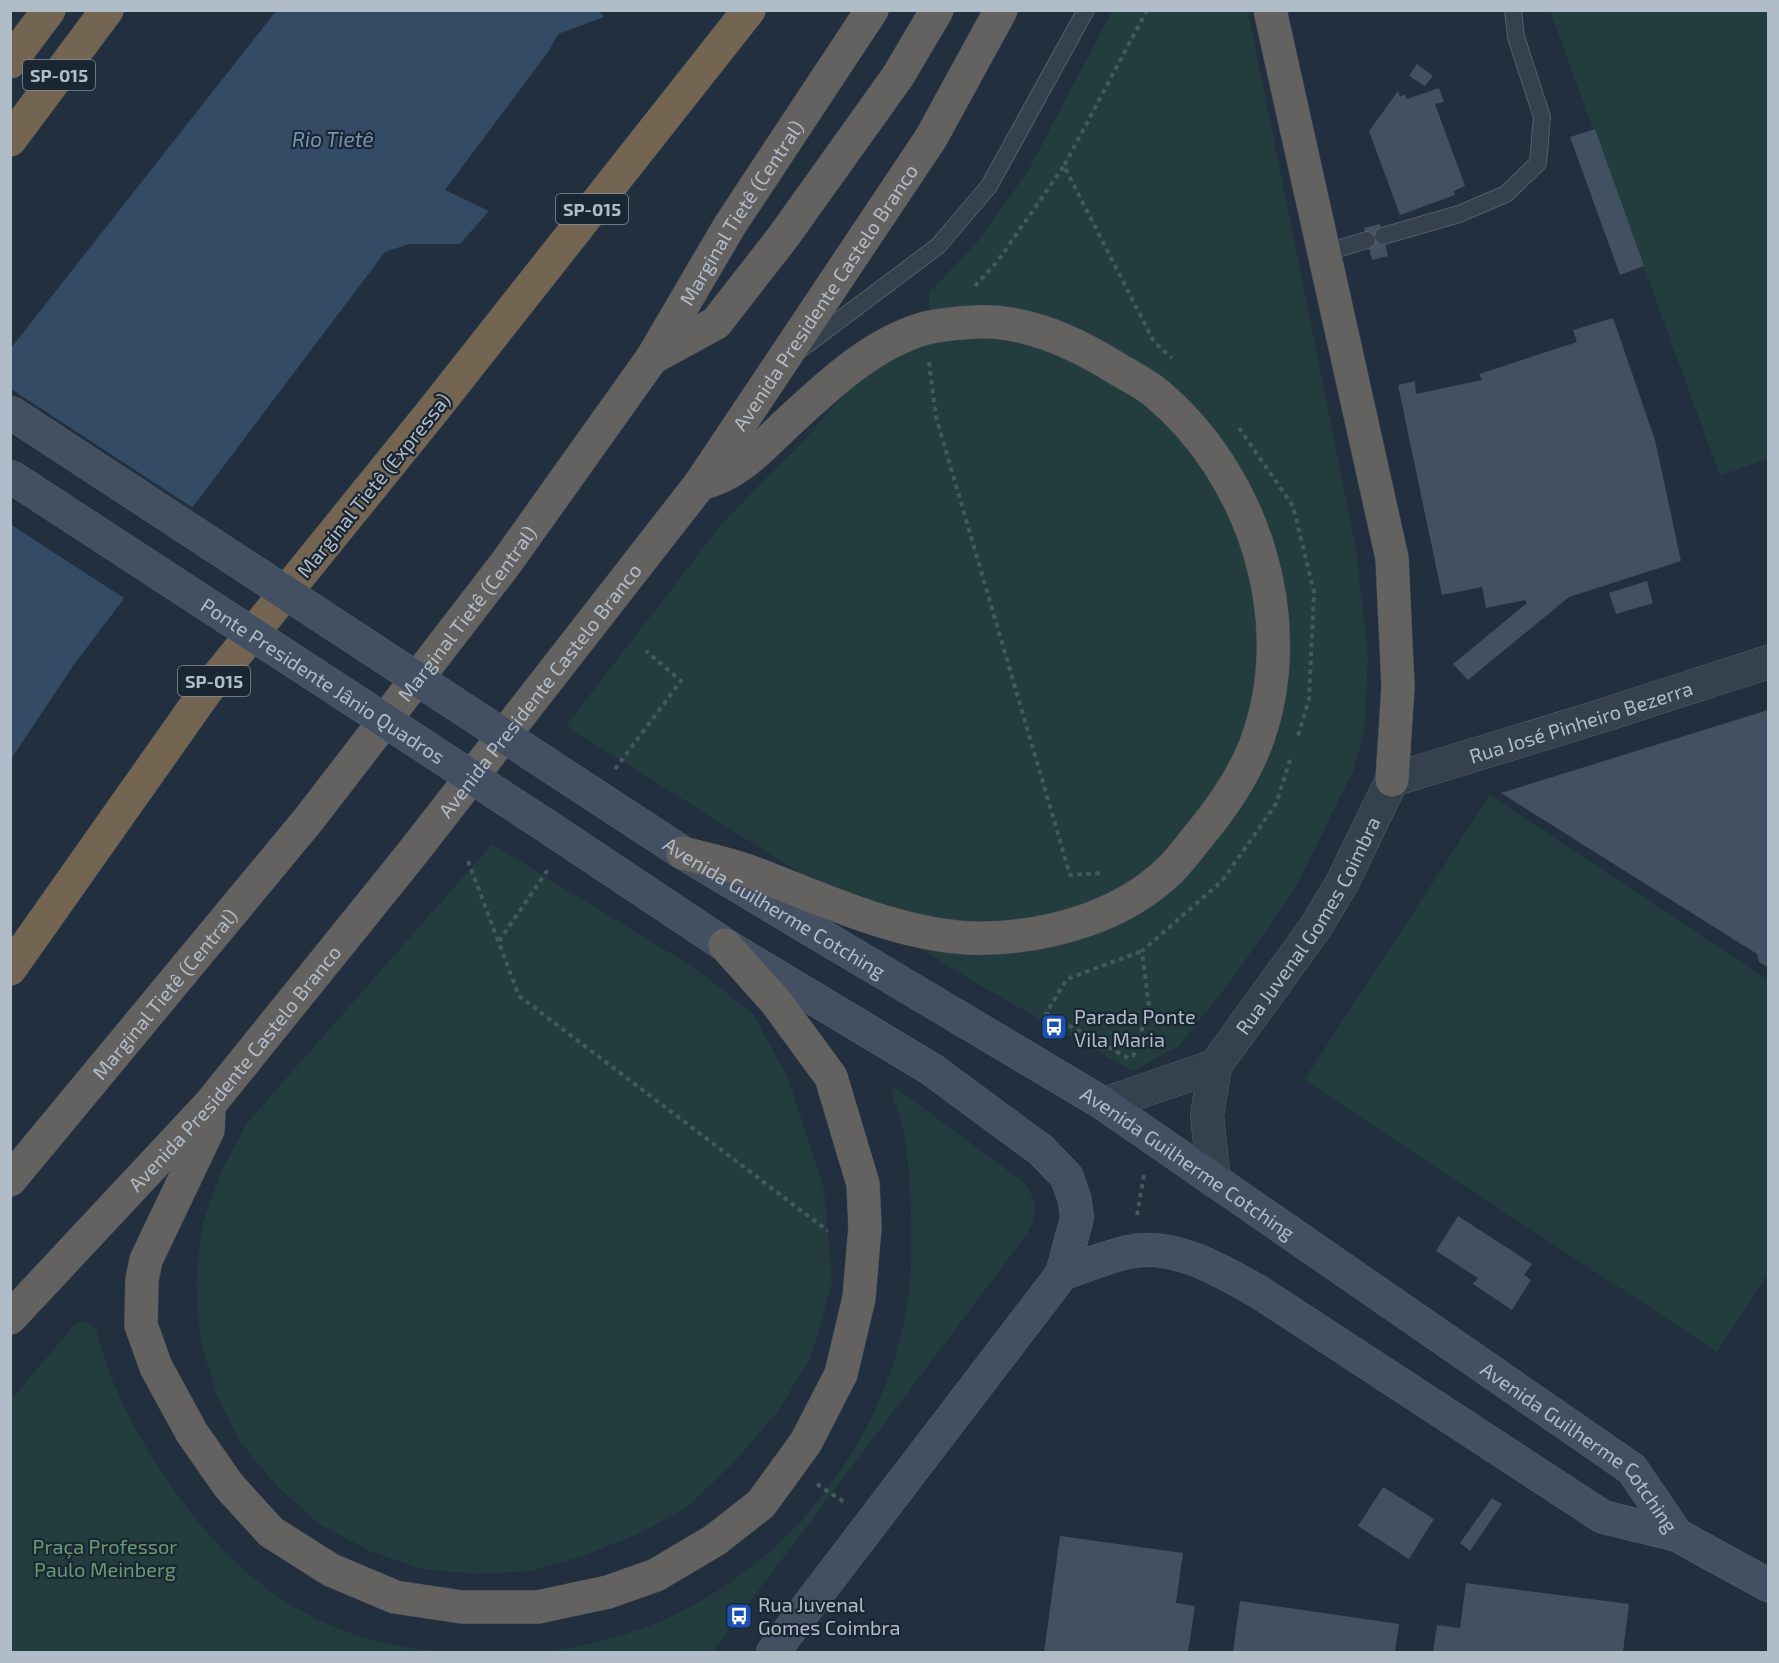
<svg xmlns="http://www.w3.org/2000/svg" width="1779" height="1663" font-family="'Exo 2',sans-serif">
<rect width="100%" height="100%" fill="#212f3e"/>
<path fill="#233d3f" d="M 1112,11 L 1248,11 L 1356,549 L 1368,658 L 1364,732 L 1354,769 L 1296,887 L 1233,978 L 1179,1046 L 1133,1071 L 977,984 L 566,726 L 724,521 L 803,441 L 877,358 L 929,345 L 929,292 L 975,245 L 1028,171 Z
M 1550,11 L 1768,11 L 1768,458 L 1720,476 Z
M 1490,795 L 1768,980 L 1768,1273 L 1717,1352 L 1304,1080 Z
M 492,844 L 696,969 L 753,1014 L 789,1080 L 824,1189 L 832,1283 L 811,1357 L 778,1411 L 736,1460 L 689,1506 L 640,1533 L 586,1555 L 532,1571 L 477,1574 L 421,1569 L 370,1551 L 319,1524 L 277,1486 L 241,1443 L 216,1394 L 200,1338 L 196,1281 L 202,1226 L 220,1174 L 247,1123 Z
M 892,1085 L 1022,1181 C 1037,1198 1038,1213 1028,1233 L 712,1652 L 541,1652 C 587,1646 630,1636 672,1616 C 805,1554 905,1413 911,1265 C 912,1222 911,1176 904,1133 C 902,1117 891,1101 892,1085 Z
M 85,1321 L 97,1330 C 108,1379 131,1424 158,1466 C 229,1577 316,1646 452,1652 L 11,1652 L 11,1400 L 75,1324 Z"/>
<path fill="#344b66" d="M 276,11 L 599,11 L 604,17 L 558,34 L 548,52 L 445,190 L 489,211 L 460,244 L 409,244 L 385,252 L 73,666 L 11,759 L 11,348 Z"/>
<path fill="#212f3e" d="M 11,389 L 196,510 L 127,600 L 10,524 Z"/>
<path fill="#425162" d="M 1417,64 L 1433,76 L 1425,86 L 1409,76 Z
M 1439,88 L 1444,102 L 1435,104 L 1465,186 L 1454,191 L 1455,195 L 1400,215 L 1369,131 L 1398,91 L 1400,97 L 1405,94 L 1407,99 Z
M 1595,129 L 1644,266 L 1620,275 L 1570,137 Z
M 1380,224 L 1388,256 L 1372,260 L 1364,228 Z
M 1613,318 L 1655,440 L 1681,561 L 1569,597 L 1468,680 L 1453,664 L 1527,603 L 1525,600 L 1486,608 L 1482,587 L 1442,595 L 1398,385 L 1415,381 L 1416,394 L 1482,380 L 1479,374 L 1577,342 L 1573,330 Z
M 1647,581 L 1653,603 L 1616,614 L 1609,593 Z
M 1768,710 L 1768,967 L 1759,962 L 1757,954 L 1501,793 Z
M 1458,1216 L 1532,1264 L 1524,1275 L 1531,1280 L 1512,1310 L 1473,1284 L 1478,1278 L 1436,1251 Z
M 1383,1487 L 1434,1519 L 1409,1559 L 1358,1526 Z
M 1492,1498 L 1502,1504 L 1470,1551 L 1460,1543 Z
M 1060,1536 L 1183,1553 L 1176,1603 L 1195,1606 L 1188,1652 L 1044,1652 Z
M 1466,1583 L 1629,1604 L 1623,1652 L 1433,1652 L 1437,1625 L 1460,1628 Z
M 1240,1601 L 1399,1624 L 1395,1652 L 1233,1652 Z"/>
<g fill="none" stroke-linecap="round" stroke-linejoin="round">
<defs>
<path id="service" d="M 1383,236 L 1459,214 L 1506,194 L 1538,163 L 1542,117 L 1516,37 L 1513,10
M 1324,253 L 1367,240
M 801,349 L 938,246 L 989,186 L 1086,10"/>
<g id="tertiary">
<path d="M 1104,1104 L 1215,1066"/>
<path id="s1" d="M 1214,1181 L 1207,1115 L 1215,1066 L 1315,928 L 1342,883 L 1392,780 L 1598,717 L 1768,662"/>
</g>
<g id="secondary">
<path id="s2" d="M 573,781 L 683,853 L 1104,1104 L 1632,1469 L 1677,1535 L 1768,1585"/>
<path d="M 545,825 L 725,945 L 931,1069 L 1041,1150 L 1067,1177 L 1075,1201 L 1077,1218 L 1062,1274 L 773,1652"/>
<path d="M 1062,1274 C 1084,1266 1106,1257 1128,1252 C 1175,1242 1221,1271 1259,1292 L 1603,1517 L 1677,1535"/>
</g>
<g id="trunk">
<path d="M 1270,10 L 1392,558 L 1398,687 L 1392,780"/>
<path d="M 652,358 L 716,323 L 783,237 L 898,76 L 937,10"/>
<path d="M 683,853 C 708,860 735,865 759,875 C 829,902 912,941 988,938 C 1052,936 1123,916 1170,870 C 1181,859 1191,845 1201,833 C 1224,805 1246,773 1258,738 C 1300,618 1253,474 1156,393 C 1144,383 1129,376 1116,368 C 1075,342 1023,319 974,322 C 959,323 941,324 926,328 C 871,343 824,389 783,427 C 757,452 736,475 700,484"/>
<path d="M 209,1108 L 208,1130 L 146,1260 L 142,1280 L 141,1325 L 156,1367 L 192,1433 L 229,1486 L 271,1532 L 331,1570 L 395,1597 L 462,1607 L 538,1607 L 608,1592 L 656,1575 L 715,1540 L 761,1504 L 806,1442 L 841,1374 L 859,1298 L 865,1227 L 863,1184 L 831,1077 L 776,1002 L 725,945"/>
<path id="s3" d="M 10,1180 L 309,819 L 506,563 L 652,358 L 730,225 L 872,10"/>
<path id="s4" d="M 10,1318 L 210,1104 L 410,856 L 700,484 L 931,138 L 1001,10"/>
</g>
<path id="motorway" d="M 10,62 L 49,10
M 10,140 L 107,10
M 10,969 L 206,691 L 435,408 L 749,10"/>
</defs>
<use href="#service" stroke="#545f6c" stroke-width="18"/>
<use href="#tertiary" stroke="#545f6c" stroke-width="34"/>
<use href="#secondary" stroke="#545f6c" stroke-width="34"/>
<use href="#trunk" stroke="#414c59" stroke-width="34"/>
<use href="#motorway" stroke="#414c59" stroke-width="34"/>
<path stroke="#415a5c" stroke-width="4" stroke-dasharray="4.5 4.5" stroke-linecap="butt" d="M 1147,10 L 1064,166 L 1154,342 L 1172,358
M 975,286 L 997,262 L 1064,166
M 929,362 L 936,417 L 1070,875 L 1102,873
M 1239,428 L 1293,506 L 1314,592 L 1309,699 L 1297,739
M 615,769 L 681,681 L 646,651
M 468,861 L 519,996 L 828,1231
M 499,941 L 549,868
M 1133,1057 L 1149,1007 L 1142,951 L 1222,881 L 1276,804 L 1291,757
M 1128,1058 L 1046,1013 L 1067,979 L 1142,951
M 1137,1215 L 1144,1175
M 817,1484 L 844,1502"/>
<use href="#service" stroke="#36414e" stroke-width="16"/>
<use href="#tertiary" stroke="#36414e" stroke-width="33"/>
<use href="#secondary" stroke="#435061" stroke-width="33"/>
<use href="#trunk" stroke="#646260" stroke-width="33"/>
<use href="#motorway" stroke="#746552" stroke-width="33"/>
<defs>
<g id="secondary-bridge">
<path d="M 10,412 L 573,781"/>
<path id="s5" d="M 10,476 L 545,825"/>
</g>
</defs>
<use href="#secondary-bridge" stroke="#545f6c" stroke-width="34" stroke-linecap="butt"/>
<use href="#secondary-bridge" stroke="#435061" stroke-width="33"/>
</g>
<defs>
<symbol id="bus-square" viewBox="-11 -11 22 22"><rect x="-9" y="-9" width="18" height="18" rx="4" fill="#1a4fb4" stroke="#1b2633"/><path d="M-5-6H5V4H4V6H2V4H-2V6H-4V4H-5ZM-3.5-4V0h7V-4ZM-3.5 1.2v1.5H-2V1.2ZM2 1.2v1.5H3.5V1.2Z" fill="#fff"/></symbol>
</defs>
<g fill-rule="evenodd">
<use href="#bus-square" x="1039" y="1012" width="30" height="30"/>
<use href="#bus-square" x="724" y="1601" width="30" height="30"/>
</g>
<g text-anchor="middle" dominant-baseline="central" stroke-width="4.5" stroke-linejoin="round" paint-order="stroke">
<g fill="#1b2633" stroke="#848f9c" stroke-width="1.5">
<rect x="23" y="60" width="72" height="30" rx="4.5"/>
<rect x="556" y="194" width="72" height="30" rx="4.5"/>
<rect x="178" y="666" width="72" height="30" rx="4.5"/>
</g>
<g font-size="18" font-weight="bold" fill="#b1bcc9">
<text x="59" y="75">SP-015</text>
<text x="592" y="209">SP-015</text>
<text x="214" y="681">SP-015</text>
</g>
<g font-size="20" fill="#b1bcc9" stroke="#1b2633">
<text stroke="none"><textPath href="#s3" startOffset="1214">Marginal Tietê (Central)</textPath></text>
<text stroke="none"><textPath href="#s4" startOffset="1308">Avenida Presidente Castelo Branco</textPath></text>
<text transform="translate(373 485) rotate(-51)">Marginal Tietê (Expressa)</text>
<text stroke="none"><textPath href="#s3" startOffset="728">Marginal Tietê (Central)</textPath></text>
<text stroke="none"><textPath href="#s5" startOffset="374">Ponte Presidente Jânio Quadros</textPath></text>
<text stroke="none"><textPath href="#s4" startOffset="822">Avenida Presidente Castelo Branco</textPath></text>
<text stroke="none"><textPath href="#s1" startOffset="651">Rua José Pinheiro Bezerra</textPath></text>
<text stroke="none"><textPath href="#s2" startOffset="238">Avenida Guilherme Cotching</textPath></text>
<text stroke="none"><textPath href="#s1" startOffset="285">Rua Juvenal Gomes Coimbra</textPath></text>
<text stroke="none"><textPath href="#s3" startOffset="242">Marginal Tietê (Central)</textPath></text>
<text stroke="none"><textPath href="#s4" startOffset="336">Avenida Presidente Castelo Branco</textPath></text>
<text stroke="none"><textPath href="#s2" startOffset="724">Avenida Guilherme Cotching</textPath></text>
<text stroke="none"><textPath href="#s2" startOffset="1210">Avenida Guilherme Cotching</textPath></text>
</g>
<g font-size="20" fill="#b1bcc9" stroke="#1b2633" text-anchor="start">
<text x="1074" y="1016">Parada Ponte<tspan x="1074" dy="23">Vila Maria</tspan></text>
<text x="758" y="1604">Rua Juvenal<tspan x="758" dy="23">Gomes Coimbra</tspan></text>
</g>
<g font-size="20" fill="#669c70" stroke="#1b2633">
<text x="105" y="1546">Praça Professor<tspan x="105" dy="23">Paulo Meinberg</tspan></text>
</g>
<g font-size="21" font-style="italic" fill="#7793b3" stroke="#1b2633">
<text x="333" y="138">Rio Tietê</text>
</g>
</g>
<rect width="1779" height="1663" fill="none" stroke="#b1bcc9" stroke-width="24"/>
</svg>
